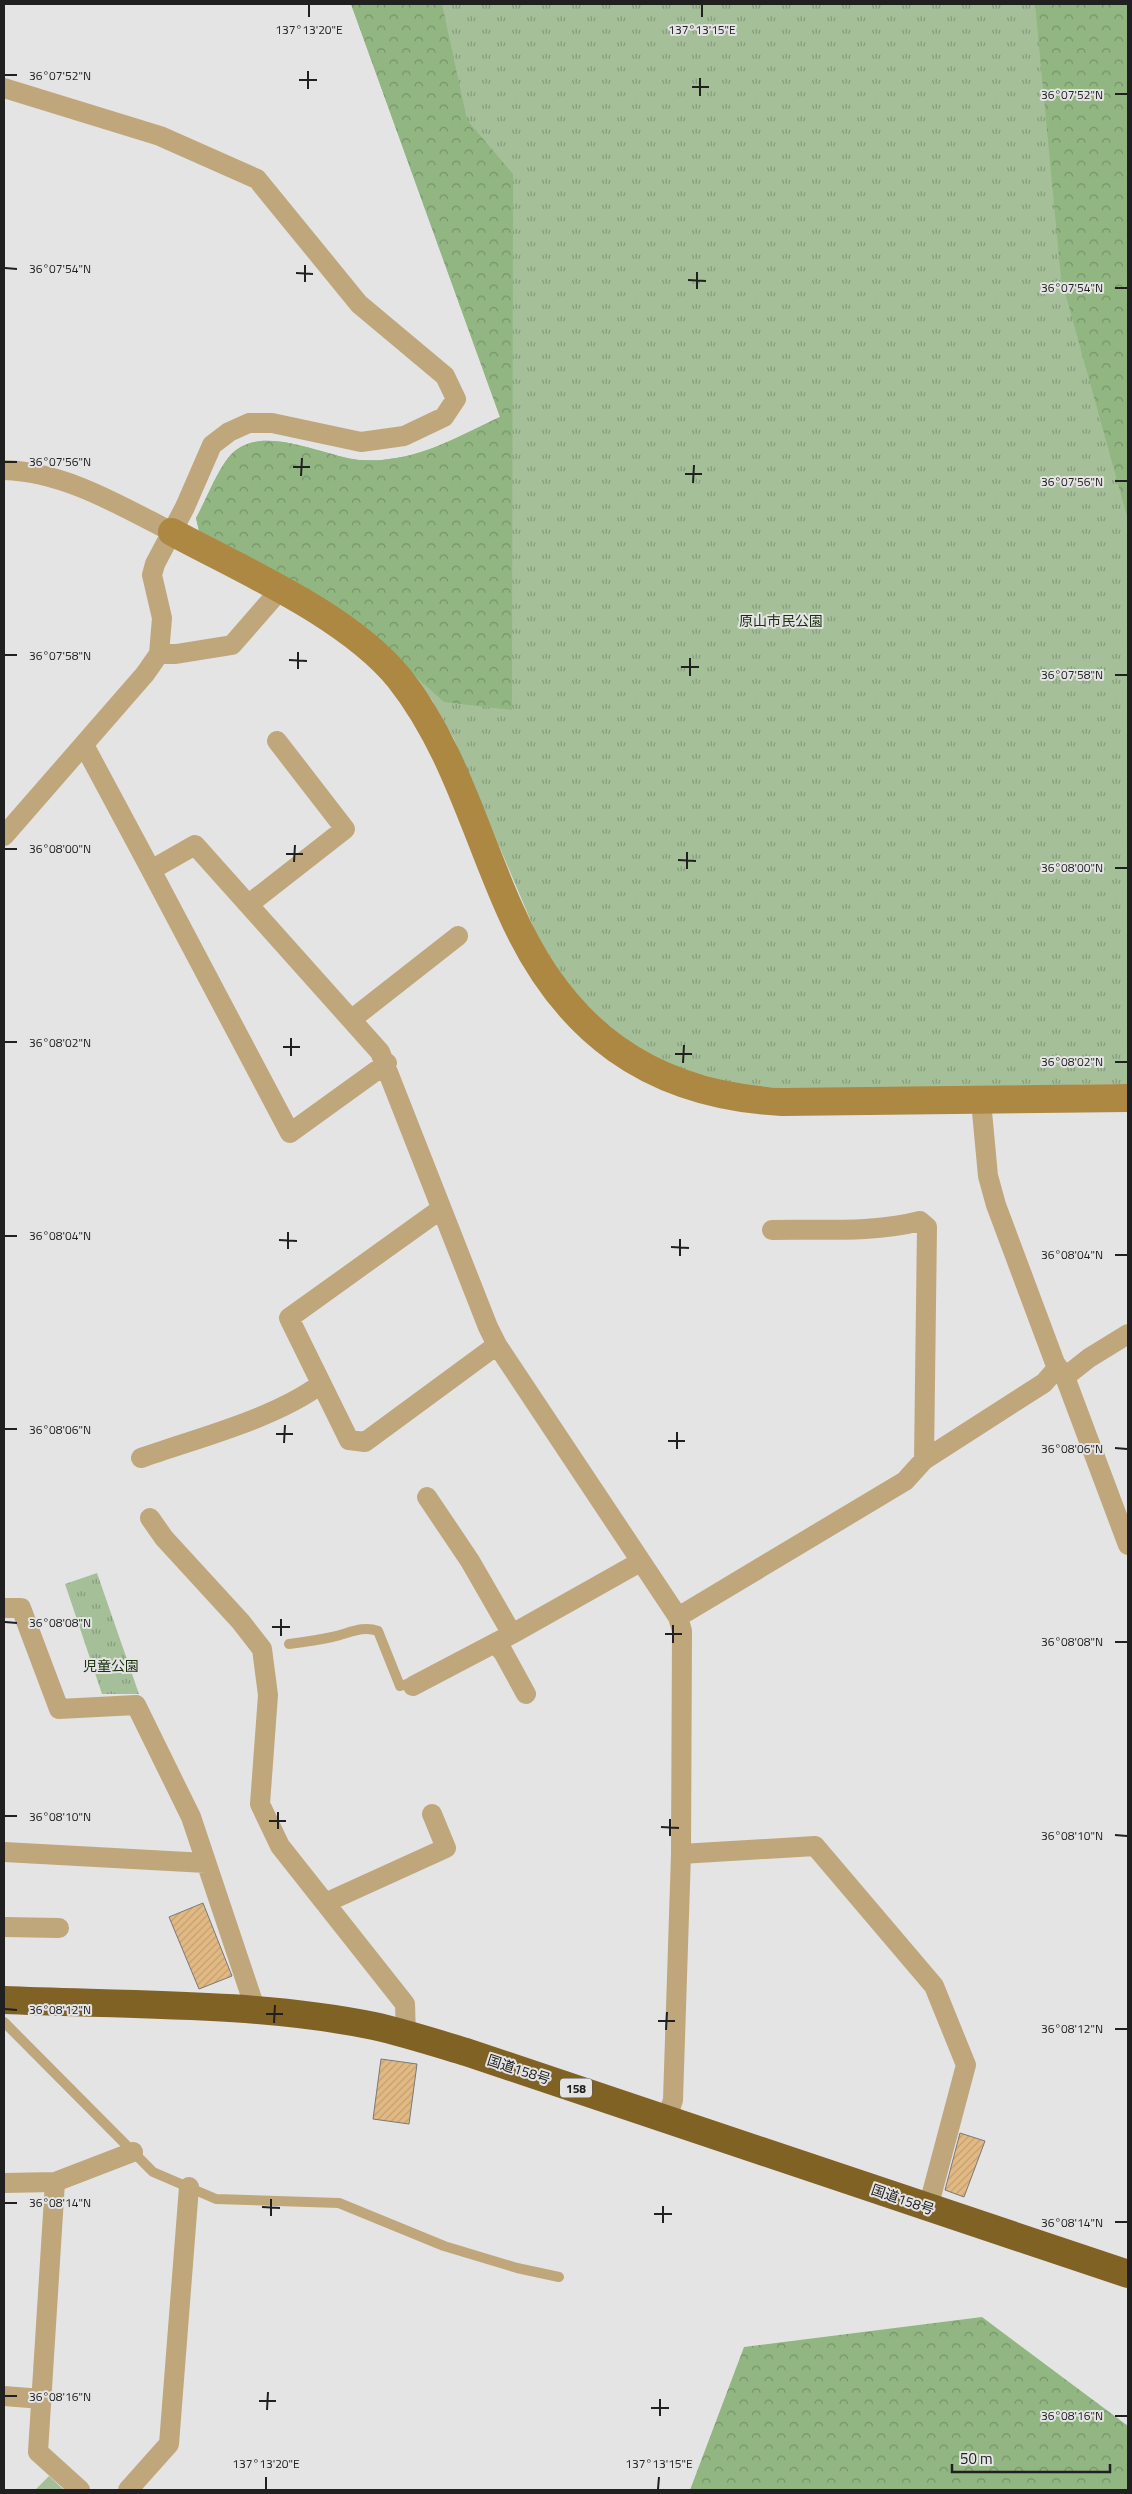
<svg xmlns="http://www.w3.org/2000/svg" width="1132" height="2494" font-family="'Titillium Web','Noto Sans JP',sans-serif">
<defs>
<pattern id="grass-tufts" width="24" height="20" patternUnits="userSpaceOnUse" patternTransform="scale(1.25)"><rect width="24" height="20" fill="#a5c099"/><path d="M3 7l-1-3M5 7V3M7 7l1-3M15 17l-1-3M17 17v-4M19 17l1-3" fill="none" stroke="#869c7c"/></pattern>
<pattern id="forest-crowns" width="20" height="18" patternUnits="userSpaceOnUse" patternTransform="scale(1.25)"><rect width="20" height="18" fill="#91b681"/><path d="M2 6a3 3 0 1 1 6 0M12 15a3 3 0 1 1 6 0" fill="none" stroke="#769469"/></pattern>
<pattern id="building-hatch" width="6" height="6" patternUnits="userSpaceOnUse" patternTransform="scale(1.25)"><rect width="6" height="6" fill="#e2b983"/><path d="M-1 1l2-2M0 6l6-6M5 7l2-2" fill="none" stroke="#c29f71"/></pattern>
</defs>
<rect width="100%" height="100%" fill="#e4e4e5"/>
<path fill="url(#grass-tufts)" d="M 351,4 L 1128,4 L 1128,1084 L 800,1089 L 743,1086 L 678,1068 L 622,1041 L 574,993 L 538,938 L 454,739 L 432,700 L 394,657 L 294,584 L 199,531 L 196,518 C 206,500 216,473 228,458 C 257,420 322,456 359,460 C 368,460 380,461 389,459 C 428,455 465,433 500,417 Z
M 97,1573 L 139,1694 L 102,1694 L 65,1584 Z
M 49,2476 L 64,2490 L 35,2490 Z"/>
<path fill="url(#forest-crowns)" d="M 351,4 L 442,4 L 467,120 L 513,174 L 512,710 L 444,702 L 363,629 L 294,584 L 199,531 L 196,518 C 206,500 216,474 228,458 C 257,420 322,456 359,460 C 368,460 380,461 389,459 C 428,455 465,433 500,417 Z
M 1035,4 L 1128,4 L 1128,520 L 1061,278 Z
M 982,2317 L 1128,2426 L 1128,2490 L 690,2490 L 744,2347 Z"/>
<path fill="url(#building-hatch)" stroke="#797978" d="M 203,1903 L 232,1976 L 199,1989 L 169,1917 Z
M 381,2059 L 417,2064 L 409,2124 L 373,2119 Z
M 960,2133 L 985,2141 L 964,2197 L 945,2190 Z"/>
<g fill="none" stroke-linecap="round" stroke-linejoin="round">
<path stroke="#bfa77b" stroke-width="10" d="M 289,1644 C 304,1642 318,1640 332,1637 C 348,1634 362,1625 378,1631 L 400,1686 L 407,1684 L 413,1686
M 4,2022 L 153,2172 L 216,2199 L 339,2203 L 444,2246 L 517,2268 L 559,2277"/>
<path stroke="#bfa77b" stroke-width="20" d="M 4,88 L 160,136 L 257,179 L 359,304 L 445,376 L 456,399 L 444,417 L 404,436 L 361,442 L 272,423 L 249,423 L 229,432 L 212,445 L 185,507 L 155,564 L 152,575 L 162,618 L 159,654 L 145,674 L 4,836
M 4,470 C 65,472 119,505 172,532
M 159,654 L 176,654 L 232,645 L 280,590
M 84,745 L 151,870 L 195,845 L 380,1052 L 488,1327 L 497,1345 L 678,1617 L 682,1631 L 681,1854 L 673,2100 L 667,2118
M 151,870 L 290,1133 L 387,1063
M 249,904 L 345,829 L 277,741
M 352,1019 L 458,936
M 981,1101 L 988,1176 L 996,1205 L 1055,1363 L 1065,1377 L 1128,1545
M 441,1209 L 289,1318 L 349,1440 L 365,1442 L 497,1345
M 772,1230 C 820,1229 874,1233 920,1221 L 927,1227 L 924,1460
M 1065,1377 L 1089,1358 L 1128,1334
M 141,1458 C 197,1438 274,1419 321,1384
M 427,1497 L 470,1561 L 512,1634
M 150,1518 L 164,1538 L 241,1622 L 262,1649 L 268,1695 L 260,1804 L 280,1846 L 405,2004 L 406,2035
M 4,1608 L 21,1608 L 59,1709 L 136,1705 L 191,1817 L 256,2011
M 678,1617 L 905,1481 L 924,1460 L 1044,1383 L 1058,1367
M 495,1643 L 503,1652 L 526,1694
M 413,1686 L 512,1634 L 640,1562
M 4,1852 L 206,1863
M 681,1854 L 815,1846 L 934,1986 L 966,2065 L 928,2208
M 325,1903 L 446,1848 L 432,1814
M 4,1927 L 59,1928
M 55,2182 L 38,2452 L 80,2490
M 4,2183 L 55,2182 L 133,2152
M 4,2396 L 42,2399
M 128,2490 L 169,2444 L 189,2187"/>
<path stroke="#ac8842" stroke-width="28" d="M 172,532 C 244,571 347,615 399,678 C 453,746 475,832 510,910 C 563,1031 649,1095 782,1102 L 1128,1098"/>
<path stroke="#816225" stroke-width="28" d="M 4,2000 C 124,2005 257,2002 374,2026 C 405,2033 436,2043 466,2052 L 1128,2274"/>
</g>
<path fill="none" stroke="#202020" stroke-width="2" d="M 309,17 L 309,5M 702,17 L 702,5M 5,75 L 17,75M 299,80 L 317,80M 692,87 L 709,87M 308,89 L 308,71M 1115,94 L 1127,94M 700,96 L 700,78M 5,268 L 17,269M 296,273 L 313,274M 688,280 L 706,281M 305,282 L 305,265M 1115,288 L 1127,288M 697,289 L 697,272M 5,462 L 17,462M 293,467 L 310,467M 685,474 L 702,474M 301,476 L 302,458M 1115,481 L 1127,481M 693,483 L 694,465M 5,655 L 17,655M 289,660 L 307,661M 681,667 L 699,667M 298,669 L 298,652M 1115,675 L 1127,675M 690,676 L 690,658M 5,849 L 17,849M 286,854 L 303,854M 678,860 L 696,861M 294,862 L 295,845M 1115,868 L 1127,868M 687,869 L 687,852M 5,1042 L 17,1042M 283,1047 L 300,1047M 675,1054 L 692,1054M 291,1056 L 291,1038M 1115,1062 L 1127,1062M 683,1063 L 684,1045M 5,1236 L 17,1236M 279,1240 L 297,1241M 671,1247 L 689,1248M 288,1249 L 288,1232M 1115,1255 L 1127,1255M 680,1256 L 680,1239M 5,1429 L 17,1429M 276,1434 L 293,1434M 668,1441 L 685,1441M 284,1443 L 285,1425M 1115,1448 L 1127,1449M 677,1449 L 677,1432M 5,1622 L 17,1623M 272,1627 L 290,1627M 665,1634 L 682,1634M 281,1636 L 281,1619M 1115,1642 L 1127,1642M 673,1643 L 673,1625M 5,1816 L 17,1816M 269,1821 L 286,1821M 661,1827 L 679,1828M 278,1829 L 278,1812M 1115,1835 L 1127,1836M 670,1836 L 670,1819M 5,2009 L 17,2010M 266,2014 L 283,2014M 658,2021 L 675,2021M 274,2023 L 275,2005M 1115,2029 L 1127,2029M 666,2030 L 667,2012M 5,2203 L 17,2203M 262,2207 L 280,2208M 654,2214 L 672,2214M 271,2216 L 271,2199M 1115,2222 L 1127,2222M 663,2223 L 663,2206M 5,2396 L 17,2396M 259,2401 L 276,2401M 651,2408 L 669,2408M 267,2410 L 268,2392M 660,2416 L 660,2399M 1115,2416 L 1127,2416M 266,2489 L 266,2477M 658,2489 L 659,2477"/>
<g text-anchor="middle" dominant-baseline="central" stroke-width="4" stroke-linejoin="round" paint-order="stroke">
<rect fill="#e4e4e5" stroke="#5b5b5b" stroke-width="1" x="560" y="2078.5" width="32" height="19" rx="4"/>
<g font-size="12" font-weight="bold" fill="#202020">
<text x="576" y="2088">158</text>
</g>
<g font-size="14" fill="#19310b" stroke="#e4e4e5">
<text x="781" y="620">原山市民公園</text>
<text x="111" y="1665">児童公園</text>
</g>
<g font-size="14" fill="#202020" stroke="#e4e4e5">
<text transform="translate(519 2069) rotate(18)">国道158号</text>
<text transform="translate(903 2199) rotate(19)">国道158号</text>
</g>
</g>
<g font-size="12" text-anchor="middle" fill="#202020" stroke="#e4e4e5" stroke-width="4" stroke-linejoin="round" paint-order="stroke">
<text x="309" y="34">137°13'20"E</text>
<text x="702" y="34">137°13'15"E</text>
<text x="60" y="80">36°07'52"N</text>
<text x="1072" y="99">36°07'52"N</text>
<text x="60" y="273">36°07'54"N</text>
<text x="1072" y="292">36°07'54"N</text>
<text x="60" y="466">36°07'56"N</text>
<text x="1072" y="486">36°07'56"N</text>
<text x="60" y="660">36°07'58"N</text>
<text x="1072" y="679">36°07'58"N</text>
<text x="60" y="853">36°08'00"N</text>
<text x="1072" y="872">36°08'00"N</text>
<text x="60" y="1047">36°08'02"N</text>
<text x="1072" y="1066">36°08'02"N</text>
<text x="60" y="1240">36°08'04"N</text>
<text x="1072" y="1259">36°08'04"N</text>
<text x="60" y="1434">36°08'06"N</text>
<text x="1072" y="1453">36°08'06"N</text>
<text x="60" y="1627">36°08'08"N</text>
<text x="1072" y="1646">36°08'08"N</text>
<text x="60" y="1821">36°08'10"N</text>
<text x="1072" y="1840">36°08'10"N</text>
<text x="60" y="2014">36°08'12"N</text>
<text x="1072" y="2033">36°08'12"N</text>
<text x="60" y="2207">36°08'14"N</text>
<text x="1072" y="2227">36°08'14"N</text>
<text x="60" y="2401">36°08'16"N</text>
<text x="1072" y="2420">36°08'16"N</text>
<text x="266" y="2468">137°13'20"E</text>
<text x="659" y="2468">137°13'15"E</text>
</g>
<rect width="1132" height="2494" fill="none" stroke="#202020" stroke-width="10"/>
<path d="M952 2464v8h158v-8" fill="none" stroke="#202020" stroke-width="2.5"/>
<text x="960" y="2464" font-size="15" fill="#202020" stroke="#e4e4e5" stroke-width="4" paint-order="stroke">50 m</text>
</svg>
